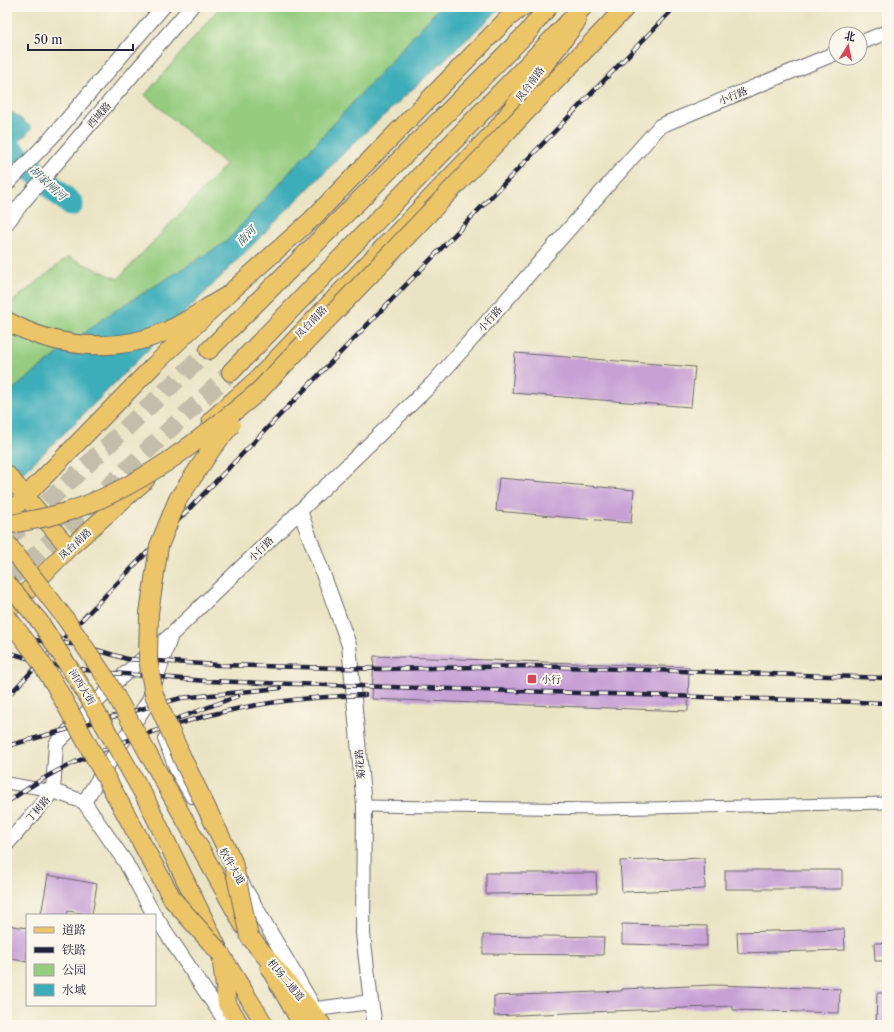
<svg xmlns="http://www.w3.org/2000/svg" width="894" height="1032" font-family="'Libre Caslon Text','Noto Serif SC',serif">
<rect width="100%" height="100%" fill="#fbf7ec"/>
<filter id="ink" filterUnits="userSpaceOnUse"><feTurbulence type="fractalNoise" baseFrequency=".025" numOctaves="2"/><feDisplacementMap in="SourceGraphic" scale="8" xChannelSelector="R" yChannelSelector="G"/><feConvolveMatrix kernelMatrix="1 2 1 2 8 2 1 2 1" color-interpolation-filters="sRGB"/></filter>
<filter id="wash" filterUnits="userSpaceOnUse"><feTurbulence type="fractalNoise" baseFrequency=".012" numOctaves="4" result="noise"/><feDisplacementMap in="SourceGraphic" scale="16" xChannelSelector="R" yChannelSelector="G"/><feGaussianBlur stdDeviation="0.9" result="paint"/><feColorMatrix in="noise" values="0 0 0 0 0 0 0 0 0 0 0 0 0 0 0 0 0 1.4 0 .05"/><feComposite in="paint" operator="in"/></filter>
<g filter="url(#wash)">
<rect width="100%" height="100%" fill="#ebe4c4"/>
<path fill="#95cc7f" stroke="#5c775d" d="M 220,7 L 440,7 L 226,242 L 105,317 L 7,394 L 7,306 L 68,257 L 118,279 L 226,165 L 145,95 Z"/>
<path fill="#3dadb9" stroke="#30687a" d="M 440,7 L 502,7 L 354,143 L 77,421 L 7,488 L 7,394 L 105,317 L 226,242 Z
M 7,108 L 32,128 L 7,155 Z"/>
<g fill="none" stroke-linecap="round" stroke-linejoin="round">
<path stroke="#3dadb9" stroke-width="25" d="M 7,147 L 71,204"/>
</g>
<g id="blocks">
<path fill="#c7a0d5" d="M 515,353 L 695,367 L 691,407 L 512,393 Z
M 499,478 L 634,490 L 631,523 L 496,511 Z
M 374,656 L 689,667 L 688,711 L 372,699 Z
M 704,858 L 705,889 L 622,892 L 620,861 Z
M 725,870 L 842,870 L 842,889 L 725,889 Z
M 486,873 L 596,873 L 597,893 L 486,894 Z
M 48,875 L 97,884 L 92,915 L 68,911 L 67,915 L 41,915 Z
M 622,924 L 707,926 L 707,946 L 622,944 Z
M 7,925 L 27,928 L 27,962 L 7,958 Z
M 844,929 L 845,950 L 738,953 L 737,932 Z
M 483,935 L 604,937 L 603,955 L 483,954 Z
M 874,943 L 887,943 L 887,961 L 875,961 Z
M 713,985 L 840,989 L 839,1013 L 733,1010 L 733,1006 L 494,1016 L 494,996 L 622,991 L 622,989 Z
M 877,993 L 887,993 L 887,1025 L 876,1025 Z"/>
</g>
</g>
<g filter="url(#ink)">
<use href="#blocks" fill-opacity="0" stroke="#68666b" stroke-width="1"/>
<g fill="none" stroke-linecap="round" stroke-linejoin="round">
<path stroke="#c3bda9" stroke-width="18" stroke-dasharray="18 9" stroke-linecap="butt" d="M 7,540 L 209,350
M 7,582 L 231,372"/>
<defs>
<path id="minor" d="M 7,783 L 53,791
M 364,806 L 601,809 L 887,803"/>
<path id="tertiary" d="M 860,43 L 887,32
M 7,184 L 52,137 L 163,7
M 7,223 L 23,202 L 191,7
M 300,511 L 349,645 L 364,806 L 363,934 L 371,1002 L 375,1025
M 165,739 L 177,770 L 192,796
M 53,791 L 56,744 L 119,679 L 172,634 L 433,383 L 660,126 L 836,53
M 53,791 L 84,802 L 126,863 L 154,915
M 84,802 L 149,700 L 171,635
M 7,844 L 53,791
M 241,882 L 311,1002
M 155,916 L 228,1025
M 316,1009 L 371,1002"/>
<path id="primary" d="M 211,420 L 257,379 L 498,127 L 577,22
M 7,474 L 69,548
M 7,515 L 154,365 L 225,297 L 312,219 L 507,19 L 523,7
M 7,612 L 69,548 L 146,480
M 145,748 L 244,927
M 146,799 L 221,954 L 265,1025
M 269,968 L 302,1025"/>
<path id="trunk" d="M 7,321 C 55,348 116,354 167,331 C 187,322 206,308 225,297
M 209,350 L 528,32 L 548,7
M 231,372 L 583,7
M 249,936 L 322,1025
M 221,954 L 227,1004 L 240,1025"/>
</defs>
<use href="#minor" stroke="#68666b" stroke-width="13"/>
<use href="#tertiary" stroke="#68666b" stroke-width="16"/>
<use href="#primary" stroke="#68666b" stroke-width="19"/>
<use href="#trunk" stroke="#68666b" stroke-width="20"/>
<use href="#minor" stroke="#fff" stroke-width="11"/>
<use href="#tertiary" stroke="#fff" stroke-width="14"/>
<use href="#primary" stroke="#edc569" stroke-width="17"/>
<use href="#trunk" stroke="#edc569" stroke-width="18"/>
<defs>
<path id="rail" d="M 7,634 L 25,639 L 80,645 L 127,659 L 218,665 L 383,669 L 533,666 L 887,678
M 7,652 L 51,665 L 101,672 L 206,681 L 887,703
M 7,697 L 675,7
M 163,724 L 238,696
M 7,746 L 181,698 L 280,688
M 7,802 C 24,791 41,779 59,770 C 127,736 217,708 293,700 C 317,697 341,696 365,695"/>
</defs>
<use href="#rail" stroke="#22223b" stroke-width="4.5"/>
<use href="#rail" stroke="#fbf7ec" stroke-width="3" stroke-dasharray="9" stroke-linecap="butt"/>
<defs>
<path id="primary-bridge" d="M 7,543 L 65,618 L 106,678 L 145,748
M 7,583 L 40,622 L 85,692 L 146,799"/>
<path id="trunk-bridge" d="M 231,425 L 213,447 L 178,499 L 159,546 L 149,613 L 148,659 L 154,695 L 185,764 L 233,862 L 249,936
M 7,525 C 26,521 45,518 63,513 C 138,490 199,441 258,392 L 626,7
M 7,617 L 34,652 L 54,683 L 173,900 L 221,954"/>
</defs>
<use href="#primary-bridge" stroke="#68666b" stroke-width="19" stroke-linecap="butt"/>
<use href="#trunk-bridge" stroke="#68666b" stroke-width="20" stroke-linecap="butt"/>
<use href="#primary-bridge" stroke="#edc569" stroke-width="17"/>
<use href="#trunk-bridge" stroke="#edc569" stroke-width="18"/>
</g>
</g>
<rect fill="#d1495b" stroke="#fbf7ec" stroke-width="1.5" x="527" y="674" width="10" height="10" rx="2"/>
<g text-anchor="middle" dominant-baseline="central" stroke-width="4" stroke-linejoin="round" paint-order="stroke">
<g font-size="10" fill="#22223b" stroke="#fbf7ec">
<text transform="translate(530 84) rotate(-53)">凤台南路</text>
<text transform="translate(733 96) rotate(-23)">小行路</text>
<text transform="translate(99 115) rotate(-49)">西城路</text>
<text transform="translate(490 319) rotate(-49)">小行路</text>
<text transform="translate(311 322) rotate(-46)">凤台南路</text>
<text transform="translate(75 544) rotate(-43)">凤台南路</text>
<text transform="translate(261 549) rotate(-44)">小行路</text>
<text transform="translate(82 687) rotate(58)">河西大街</text>
<text transform="translate(360 764) rotate(-95)">菊花路</text>
<text transform="translate(38 809) rotate(-49)">丁树路</text>
<text transform="translate(232 866) rotate(60)">软件大道</text>
<text transform="translate(286 980) rotate(50)">机场二通道</text>
</g>
<g font-size="10" fill="#22223b" stroke="#fbf7ec" text-anchor="start">
<text x="541" y="679">小行</text>
</g>
<g font-size="11" font-style="italic" fill="#2d5a6d" stroke="#fbf7ec">
<text transform="translate(48 183) rotate(42)">胡家闸河</text>
<text transform="translate(246 236) rotate(-45)">南河</text>
</g>
</g>
<rect width="894" height="1032" fill="none" stroke="#fbf7ec" stroke-width="24"/>
<rect x="26" y="914" width="130" height="92" fill="#fbf7ec" stroke="#a4a2a5"/>
<rect x="34" y="927" width="20" height="6" fill="#edc569" stroke="#a4a2a5"/>
<text x="62" y="934" font-size="12" fill="#22223b">道路</text>
<rect x="34" y="947" width="20" height="6" fill="#22223b" stroke="#a4a2a5"/>
<text x="62" y="954" font-size="12" fill="#22223b">铁路</text>
<rect x="34" y="964" width="20" height="12" fill="#95cc7f" stroke="#a4a2a5"/>
<text x="62" y="974" font-size="12" fill="#22223b">公园</text>
<rect x="34" y="984" width="20" height="12" fill="#3dadb9" stroke="#a4a2a5"/>
<text x="62" y="994" font-size="12" fill="#22223b">水域</text>
<g transform="translate(848 46) rotate(10)"><circle r="19" fill="#fbf7ec" stroke="#a4a2a5"/>
<path d="M0-3L7 15L0 10L-7 15Z" fill="#d1495b"/>
<text y="-6" font-size="11" font-weight="bold" text-anchor="middle" fill="#22223b">北</text>
</g>
<path d="M28 44v6h105v-6" fill="none" stroke="#22223b" stroke-width="2"/>
<text x="34" y="44" font-size="12" fill="#22223b" stroke="#fbf7ec" stroke-width="3" paint-order="stroke">50 m</text>
</svg>
